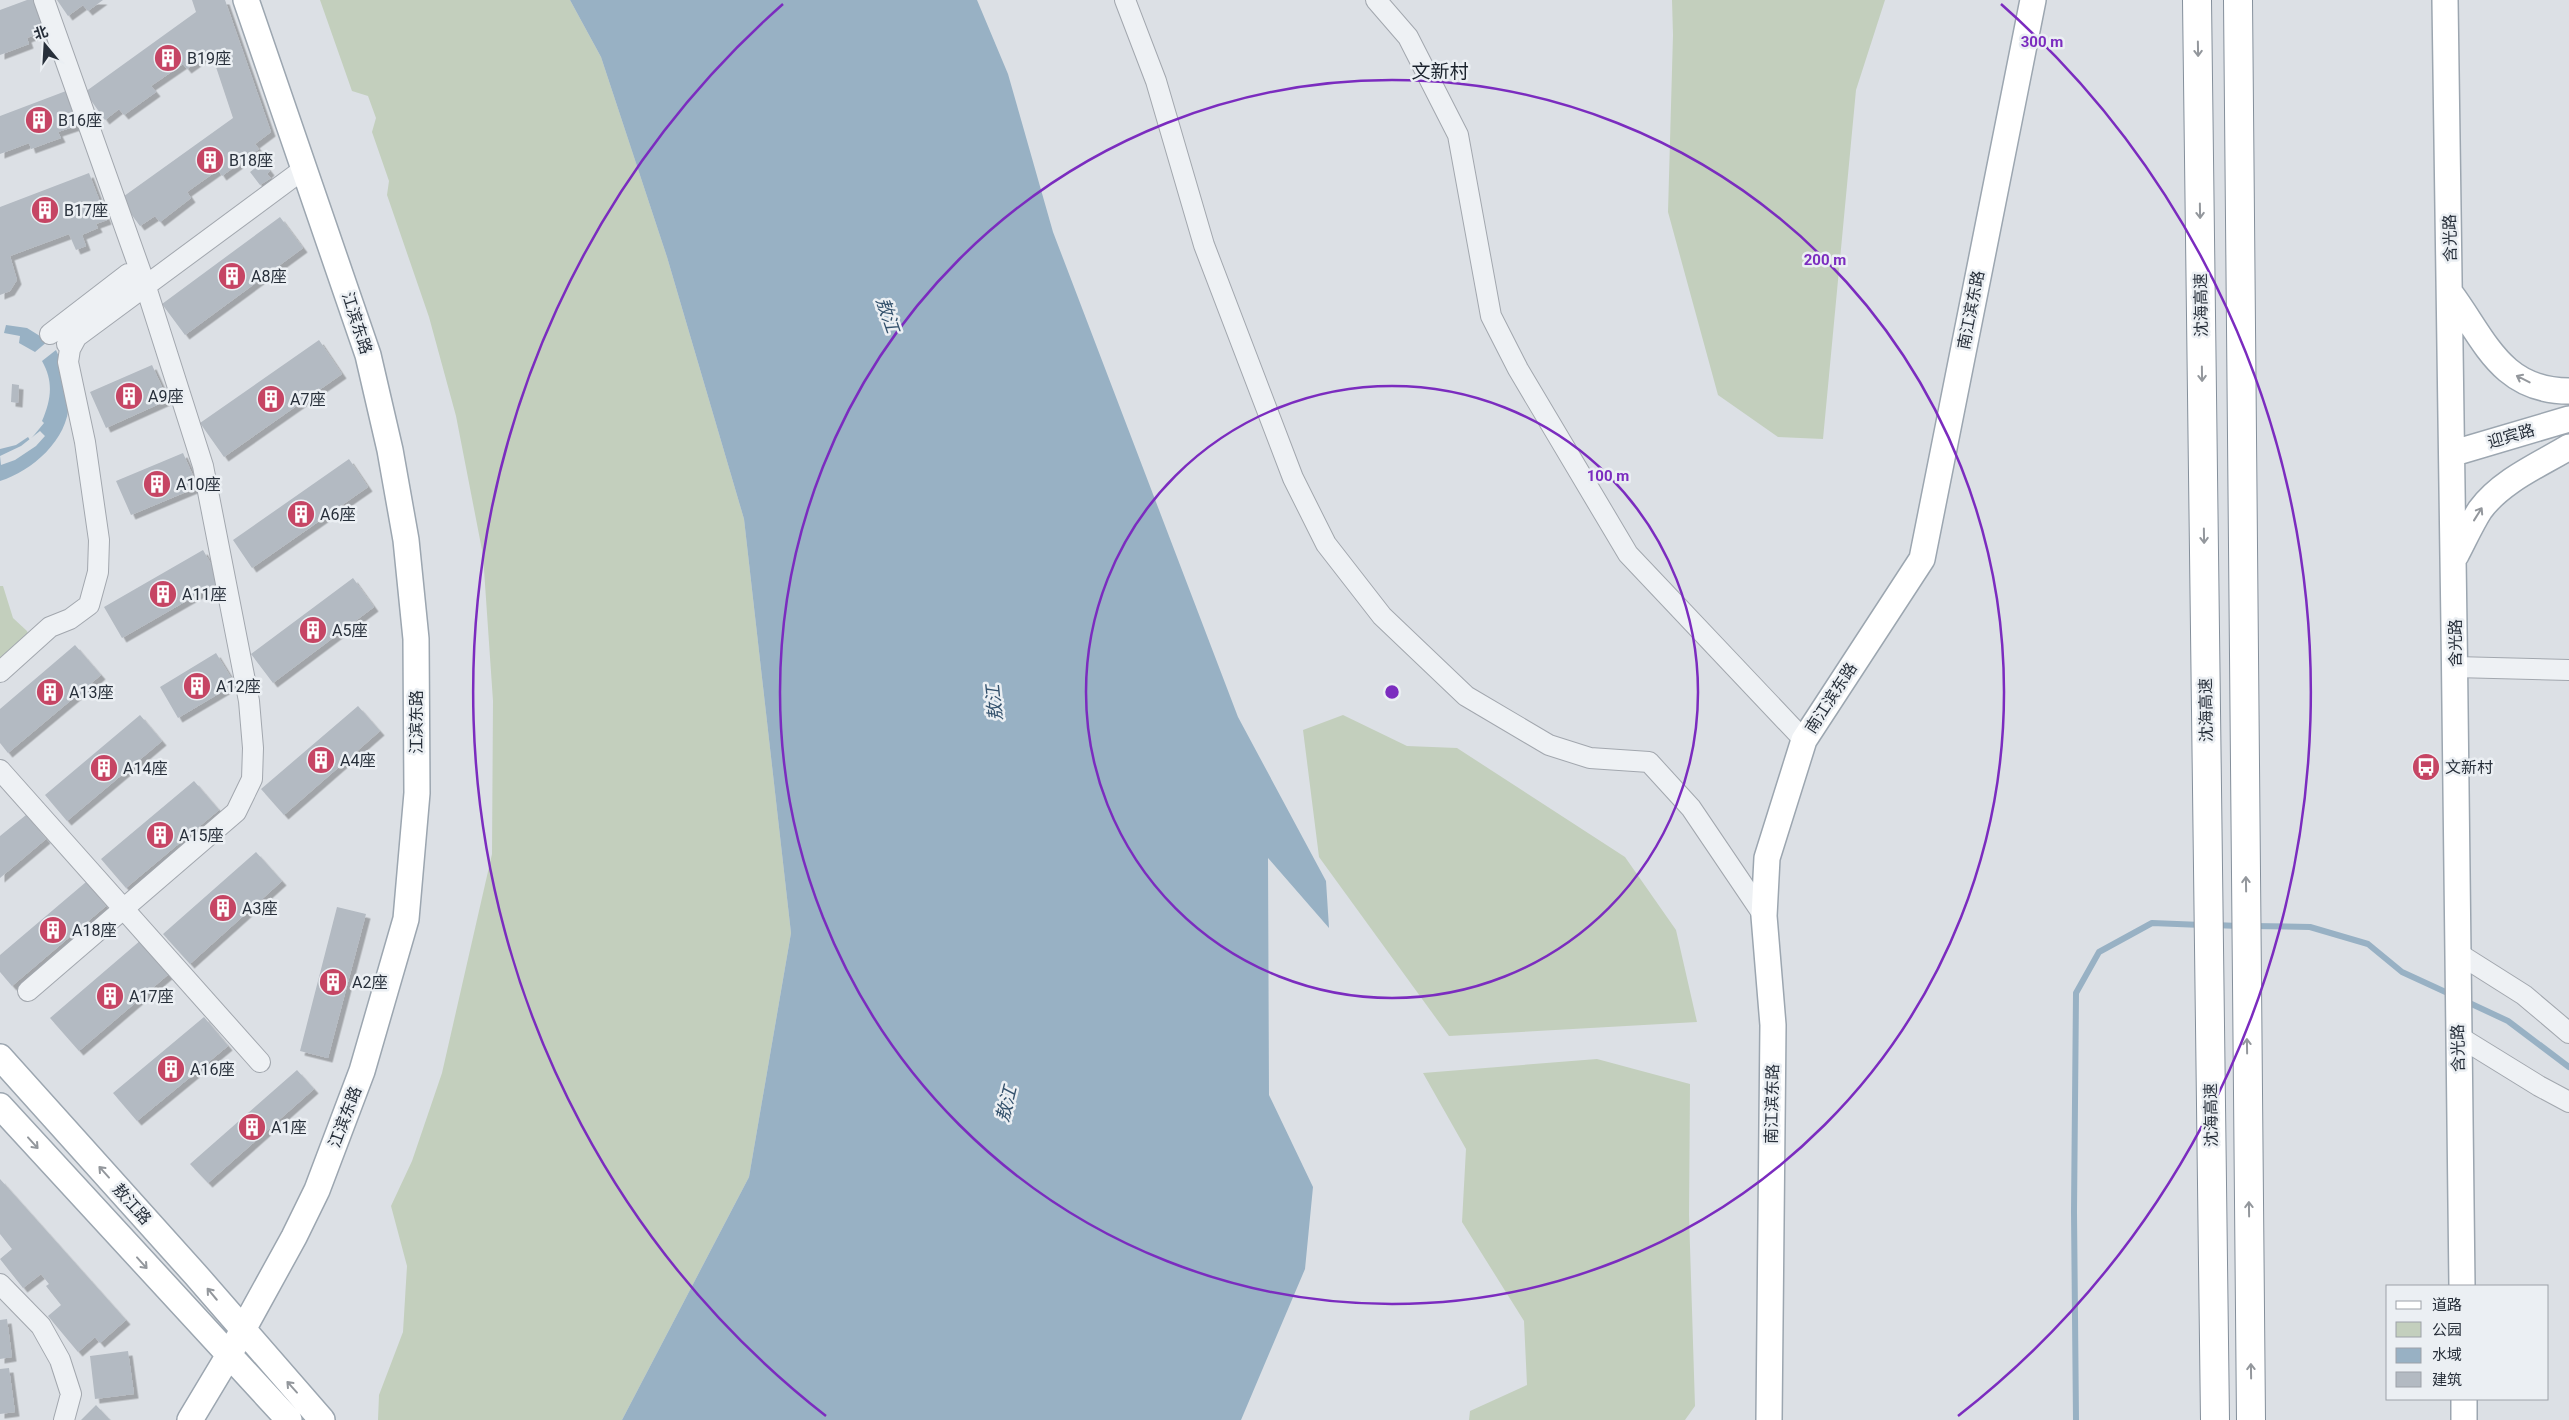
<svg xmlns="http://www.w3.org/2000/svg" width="2569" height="1420" font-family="Roboto,'Noto Sans SC',sans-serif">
<defs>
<filter id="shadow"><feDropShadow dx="4.5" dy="4.5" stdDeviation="0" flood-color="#0004"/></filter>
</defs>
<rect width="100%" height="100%" fill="#dce0e5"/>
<path fill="#c3cfbd" d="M 320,0 L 570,0 L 601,57 L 667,257 L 744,519 L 791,933 L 749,1177 L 622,1420 L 378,1420 L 379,1395 L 403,1332 L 407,1266 L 391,1206 L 412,1161 L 442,1073 L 492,854 L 493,701 L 483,555 L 456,416 L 429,317 L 387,195 L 389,181 L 372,132 L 376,118 L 368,96 L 352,91 Z
M 1672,0 L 1885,0 L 1856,90 L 1823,439 L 1778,437 L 1718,395 L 1668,212 L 1673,35 Z
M 0,586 L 3,586 L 13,618 L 27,631 L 29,637 L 0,663 Z
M 1343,715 L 1407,746 L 1457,748 L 1625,857 L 1676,930 L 1697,1022 L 1449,1036 L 1319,857 L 1303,730 Z
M 1597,1059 L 1690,1084 L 1689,1215 L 1695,1406 L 1685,1420 L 1469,1420 L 1470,1411 L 1527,1385 L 1524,1321 L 1462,1222 L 1466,1149 L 1423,1073 Z"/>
<path fill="#98b1c4" d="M 570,0 L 977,0 L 1008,74 L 1053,232 L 1238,717 L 1326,881 L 1329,928 L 1268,858 L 1269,1095 L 1313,1187 L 1305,1269 L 1241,1420 L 622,1420 L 749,1177 L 791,933 L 744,519 L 667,257 L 601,57 Z
M 6,325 L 27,328 L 48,341 L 35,352 L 19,343 L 20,336 L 4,333 Z
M 56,350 C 61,360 62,369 64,380 C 66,387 69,396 69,403 C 68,440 32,471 0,481 L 0,449 L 16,445 L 28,437 L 30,440 L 44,423 L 42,421 C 51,400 54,382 42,361 Z"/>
<path fill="#dce0e5" d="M 40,431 L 45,436 L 36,446 L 15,460 L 1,465 L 0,456 L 21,446 Z"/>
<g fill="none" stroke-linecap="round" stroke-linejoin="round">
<path stroke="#98b1c4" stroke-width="6" d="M 2214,925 L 2239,926
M 2252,926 L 2310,927 L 2368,944 L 2402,972 L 2452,995
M 2463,1000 L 2508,1021 L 2569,1067
M 2076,1420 L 2074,1212 L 2076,993 L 2099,952 L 2152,923 L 2202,925"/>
</g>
<path fill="#b3bac2" filter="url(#shadow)" d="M 27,0 L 36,0 L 47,30 L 27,38 L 29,44 L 0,55 L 0,10 Z
M 57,0 L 103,0 L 88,11 L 83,5 L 68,16 Z
M 192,0 L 225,0 L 271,132 L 255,144 L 259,149 L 222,176 L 218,170 L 187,192 L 191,198 L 160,222 L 155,216 L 140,226 L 120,199 L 233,118 L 211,52 L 187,69 L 183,64 L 151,86 L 156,92 L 124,115 L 119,109 L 105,120 L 85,92 L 196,12 Z
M 66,91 L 79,125 L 58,132 L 61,138 L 31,149 L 29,143 L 0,154 L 0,116 Z
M 263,162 L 270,171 L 267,174 L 271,178 L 260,185 L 250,172 Z
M 89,173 L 107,220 L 96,224 L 98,228 L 82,235 L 86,246 L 76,250 L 69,234 L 10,256 L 17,280 L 10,291 L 0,295 L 0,207 Z
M 280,217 L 303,248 L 185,335 L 162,304 Z
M 319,340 L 342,374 L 224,457 L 200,423 Z
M 152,365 L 168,400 L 106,428 L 90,392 Z
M 12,384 L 19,385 L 18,403 L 11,402 Z
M 183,453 L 198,487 L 131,515 L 116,481 Z
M 349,459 L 368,487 L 252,568 L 233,540 Z
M 203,550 L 221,581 L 122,638 L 104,607 Z
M 353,578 L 374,607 L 273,683 L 251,654 Z
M 75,645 L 101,675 L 8,753 L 0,743 L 0,709 Z
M 216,653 L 235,684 L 178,718 L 160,687 Z
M 358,706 L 380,731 L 284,815 L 261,789 Z
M 140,715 L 162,741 L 67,821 L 45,795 Z
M 194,781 L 219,810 L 126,888 L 101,859 Z
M 26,815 L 46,839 L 0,878 L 0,836 Z
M 256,852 L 282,881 L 190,964 L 163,934 Z
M 86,882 L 106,906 L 12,986 L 0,972 L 0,955 Z
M 337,907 L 366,914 L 328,1058 L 300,1051 Z
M 141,940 L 170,973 L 79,1051 L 50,1018 Z
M 204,1017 L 228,1046 L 137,1121 L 113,1093 Z
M 297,1070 L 314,1089 L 208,1183 L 190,1164 Z
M 0,1179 L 126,1320 L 100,1343 L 95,1337 L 78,1352 L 48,1316 L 61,1305 L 46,1286 L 49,1284 L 41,1274 L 23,1288 L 0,1259 L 12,1249 L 0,1234 Z
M 7,1319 L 12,1357 L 0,1359 L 0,1320 Z
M 128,1351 L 134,1394 L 95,1399 L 90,1356 Z
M 9,1368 L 15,1412 L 0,1414 L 0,1369 Z
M 96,1405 L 110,1420 L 81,1420 Z"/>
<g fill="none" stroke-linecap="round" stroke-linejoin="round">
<defs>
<path id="minor" d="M 1125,0 L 1156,81 L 1204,245 L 1293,478 L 1326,544 L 1382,616 L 1466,696 L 1549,745 L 1590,758 L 1649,762 L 1691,808 L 1764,916
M 1376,0 L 1408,37 L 1458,135 L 1491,316 L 1518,369 L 1628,554 L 1804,740
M 50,334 L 128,274
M 67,344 L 305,168
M 2455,667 L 2569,670
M 0,672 L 50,627 L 70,619 L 89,605 L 98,572 L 99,540 L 85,442 L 68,362 L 70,349 L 77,336
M 0,770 L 260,1062
M 2456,952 L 2524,995 L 2569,1033
M 28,991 L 236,812 L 252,779 L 253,748 L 249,701 L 203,466 L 145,284 L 44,0
M 2458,1036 L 2539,1086 L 2569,1102
M 0,1284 L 41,1326 L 60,1360 L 71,1394 L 64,1420"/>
<path id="major" d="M 2445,0 C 2454,429 2455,857 2462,1286
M 2451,294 C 2485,340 2501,391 2569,391
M 2454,453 L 2569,419
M 2456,555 C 2464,540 2471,524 2480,510 C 2501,481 2539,465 2569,447
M 0,1057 L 195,1274 L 322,1420
M 0,1106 L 289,1420
M 2464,1399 L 2464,1420
M 190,1420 L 229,1355 L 294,1237 L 317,1190 L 362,1071 L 406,919 L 417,793 L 416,639 L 406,540 L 390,450 L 368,355 L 246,0
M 1769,1420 L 1773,1025 L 1764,916 L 1767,858 L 1804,740 L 1922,559 L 2033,0"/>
<path id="highway" d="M 2197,0 L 2215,1420
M 2238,0 L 2251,1420"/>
</defs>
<use href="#minor" stroke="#a2a7ae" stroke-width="22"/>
<use href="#major" stroke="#9ca6b0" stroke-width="28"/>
<use href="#highway" stroke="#848f9b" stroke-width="30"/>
<use href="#minor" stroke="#eef1f4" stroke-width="20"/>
<use href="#major" stroke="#fff" stroke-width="25"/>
<use href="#highway" stroke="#fff" stroke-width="28"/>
</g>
<defs><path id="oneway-shaft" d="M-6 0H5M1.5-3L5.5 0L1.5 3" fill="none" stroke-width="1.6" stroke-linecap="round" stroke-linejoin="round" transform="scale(1.25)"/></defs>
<g stroke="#93979c">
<use href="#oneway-shaft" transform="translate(2198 49) rotate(89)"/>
<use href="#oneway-shaft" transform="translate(2200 211) rotate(89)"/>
<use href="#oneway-shaft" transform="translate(2202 374) rotate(89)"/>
<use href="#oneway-shaft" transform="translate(2523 379) rotate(-153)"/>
<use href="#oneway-shaft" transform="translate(2478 514) rotate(-58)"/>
<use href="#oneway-shaft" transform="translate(2204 536) rotate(89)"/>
<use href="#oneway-shaft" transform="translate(2246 884) rotate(-91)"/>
<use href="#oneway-shaft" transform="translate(2247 1046) rotate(-91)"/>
<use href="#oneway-shaft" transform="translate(33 1143) rotate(48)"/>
<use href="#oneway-shaft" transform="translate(104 1172) rotate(-132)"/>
<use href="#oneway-shaft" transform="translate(2249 1209) rotate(-91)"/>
<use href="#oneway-shaft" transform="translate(142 1263) rotate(48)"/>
<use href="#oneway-shaft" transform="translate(212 1294) rotate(-130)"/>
<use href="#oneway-shaft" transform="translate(2251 1371) rotate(-91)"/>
<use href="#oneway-shaft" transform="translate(292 1387) rotate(-132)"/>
</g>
<g fill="none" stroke="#7b2cbf" stroke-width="2.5">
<circle cx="1392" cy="692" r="306"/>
<circle cx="1392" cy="692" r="612"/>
<path d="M826 1416A919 919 0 0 1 783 4M2001 4A919 919 0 0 1 1958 1416"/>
</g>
<defs>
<symbol id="building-disc" viewBox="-11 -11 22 22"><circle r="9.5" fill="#c64564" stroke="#ebeff3"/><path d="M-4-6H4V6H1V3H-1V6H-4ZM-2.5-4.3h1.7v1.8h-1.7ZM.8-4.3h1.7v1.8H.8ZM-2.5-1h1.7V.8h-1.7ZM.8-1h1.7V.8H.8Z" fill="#fff"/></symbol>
<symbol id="bus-disc" viewBox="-11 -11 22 22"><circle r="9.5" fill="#c64564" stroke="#ebeff3"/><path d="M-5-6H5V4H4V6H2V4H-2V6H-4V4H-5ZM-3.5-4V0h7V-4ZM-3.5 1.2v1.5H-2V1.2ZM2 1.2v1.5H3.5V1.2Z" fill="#fff"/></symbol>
</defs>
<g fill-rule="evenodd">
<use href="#building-disc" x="152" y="42" width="32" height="32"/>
<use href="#building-disc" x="23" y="104" width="32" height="32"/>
<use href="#building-disc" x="194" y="144" width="32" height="32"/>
<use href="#building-disc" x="29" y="194" width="32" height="32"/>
<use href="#building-disc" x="216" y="260" width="32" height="32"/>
<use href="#building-disc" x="113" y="380" width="32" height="32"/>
<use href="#building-disc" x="255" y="383" width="32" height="32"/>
<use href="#building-disc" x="141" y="468" width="32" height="32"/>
<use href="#building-disc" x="285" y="498" width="32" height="32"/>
<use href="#building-disc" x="147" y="578" width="32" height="32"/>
<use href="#building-disc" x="297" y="614" width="32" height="32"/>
<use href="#building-disc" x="181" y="670" width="32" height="32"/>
<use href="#building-disc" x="34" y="676" width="32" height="32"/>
<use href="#building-disc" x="305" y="744" width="32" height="32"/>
<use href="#bus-disc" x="2410" y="751" width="32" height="32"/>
<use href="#building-disc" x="88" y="752" width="32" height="32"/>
<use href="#building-disc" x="144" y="819" width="32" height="32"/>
<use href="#building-disc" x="207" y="892" width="32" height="32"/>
<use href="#building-disc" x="37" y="914" width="32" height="32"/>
<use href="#building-disc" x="317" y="966" width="32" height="32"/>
<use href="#building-disc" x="94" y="980" width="32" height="32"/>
<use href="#building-disc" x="155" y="1053" width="32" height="32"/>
<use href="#building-disc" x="236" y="1111" width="32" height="32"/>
</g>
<g text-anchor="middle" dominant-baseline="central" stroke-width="5" stroke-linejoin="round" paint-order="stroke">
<g font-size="16" fill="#272f3a" stroke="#ebeff3" text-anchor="start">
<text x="187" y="58">B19座</text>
<text x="58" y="120">B16座</text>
<text x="229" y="160">B18座</text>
<text x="64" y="210">B17座</text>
<text x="251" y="276">A8座</text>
<text x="148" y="396">A9座</text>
<text x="290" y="399">A7座</text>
<text x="176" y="484">A10座</text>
<text x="320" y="514">A6座</text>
<text x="182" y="594">A11座</text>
<text x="332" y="630">A5座</text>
<text x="216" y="686">A12座</text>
<text x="69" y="692">A13座</text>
<text x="340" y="760">A4座</text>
<text x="2445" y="767">文新村</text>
<text x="123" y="768">A14座</text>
<text x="179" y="835">A15座</text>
<text x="242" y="908">A3座</text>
<text x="72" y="930">A18座</text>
<text x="352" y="982">A2座</text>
<text x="129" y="996">A17座</text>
<text x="190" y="1069">A16座</text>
<text x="271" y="1127">A1座</text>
</g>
<g font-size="16" fill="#272f3a" stroke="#ebeff3">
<text transform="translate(2450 238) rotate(-91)">含光路</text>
<text transform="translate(2201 305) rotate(-91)">沈海高速</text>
<text transform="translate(1971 310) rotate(-79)">南江滨东路</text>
<text transform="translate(357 323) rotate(72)">江滨东路</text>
<text transform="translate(2511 436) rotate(-16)">迎宾路</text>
<text transform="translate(2455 643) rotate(-90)">含光路</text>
<text transform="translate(1831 698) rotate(-57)">南江滨东路</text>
<text transform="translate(2206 710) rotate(-91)">沈海高速</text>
<text transform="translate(416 722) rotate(-90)">江滨东路</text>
<text transform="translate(2458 1048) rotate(-91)">含光路</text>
<text transform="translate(1772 1104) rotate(-89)">南江滨东路</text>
<text transform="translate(2211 1115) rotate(-91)">沈海高速</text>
<text transform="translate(345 1117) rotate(-69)">江滨东路</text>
<text transform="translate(132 1204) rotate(48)">敖江路</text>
</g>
<g font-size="18" font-style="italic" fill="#33516c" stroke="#ebeff3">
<text transform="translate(888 315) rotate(71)">敖江</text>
<text transform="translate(994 703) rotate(-96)">敖江</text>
<text transform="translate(1006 1104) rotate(-76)">敖江</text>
</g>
<g font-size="19" fill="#19212b" stroke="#ebeff3">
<text x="1440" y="71">文新村</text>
</g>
</g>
<circle cx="1392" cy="692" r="8" fill="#7b2cbf" stroke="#ebeff3" stroke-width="2.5"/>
<g font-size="15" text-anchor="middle" font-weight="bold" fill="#7b2cbf" stroke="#ebeff3" stroke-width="5" stroke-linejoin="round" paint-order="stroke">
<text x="2042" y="47">300 m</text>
<text x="1825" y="265">200 m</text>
<text x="1608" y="481">100 m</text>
</g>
<rect x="2386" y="1285" width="162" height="115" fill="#ebeff3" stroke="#9da2a9"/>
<rect x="2396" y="1301" width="25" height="8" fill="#ffffff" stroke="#9da2a9"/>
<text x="2432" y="1310" font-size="15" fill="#272f3a">道路</text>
<rect x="2396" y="1322" width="25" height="15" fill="#c3cfbd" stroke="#9da2a9"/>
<text x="2432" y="1335" font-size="15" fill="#272f3a">公园</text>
<rect x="2396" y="1348" width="25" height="15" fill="#98b1c4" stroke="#9da2a9"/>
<text x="2432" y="1360" font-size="15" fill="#272f3a">水域</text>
<rect x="2396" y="1372" width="25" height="15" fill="#b3bac2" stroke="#9da2a9"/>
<text x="2432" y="1385" font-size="15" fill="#272f3a">建筑</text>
<g transform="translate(45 45) rotate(342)" stroke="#ebeff3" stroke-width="4" paint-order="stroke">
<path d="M0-4L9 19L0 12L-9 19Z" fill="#272f3a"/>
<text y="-8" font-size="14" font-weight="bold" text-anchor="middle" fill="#272f3a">北</text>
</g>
</svg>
